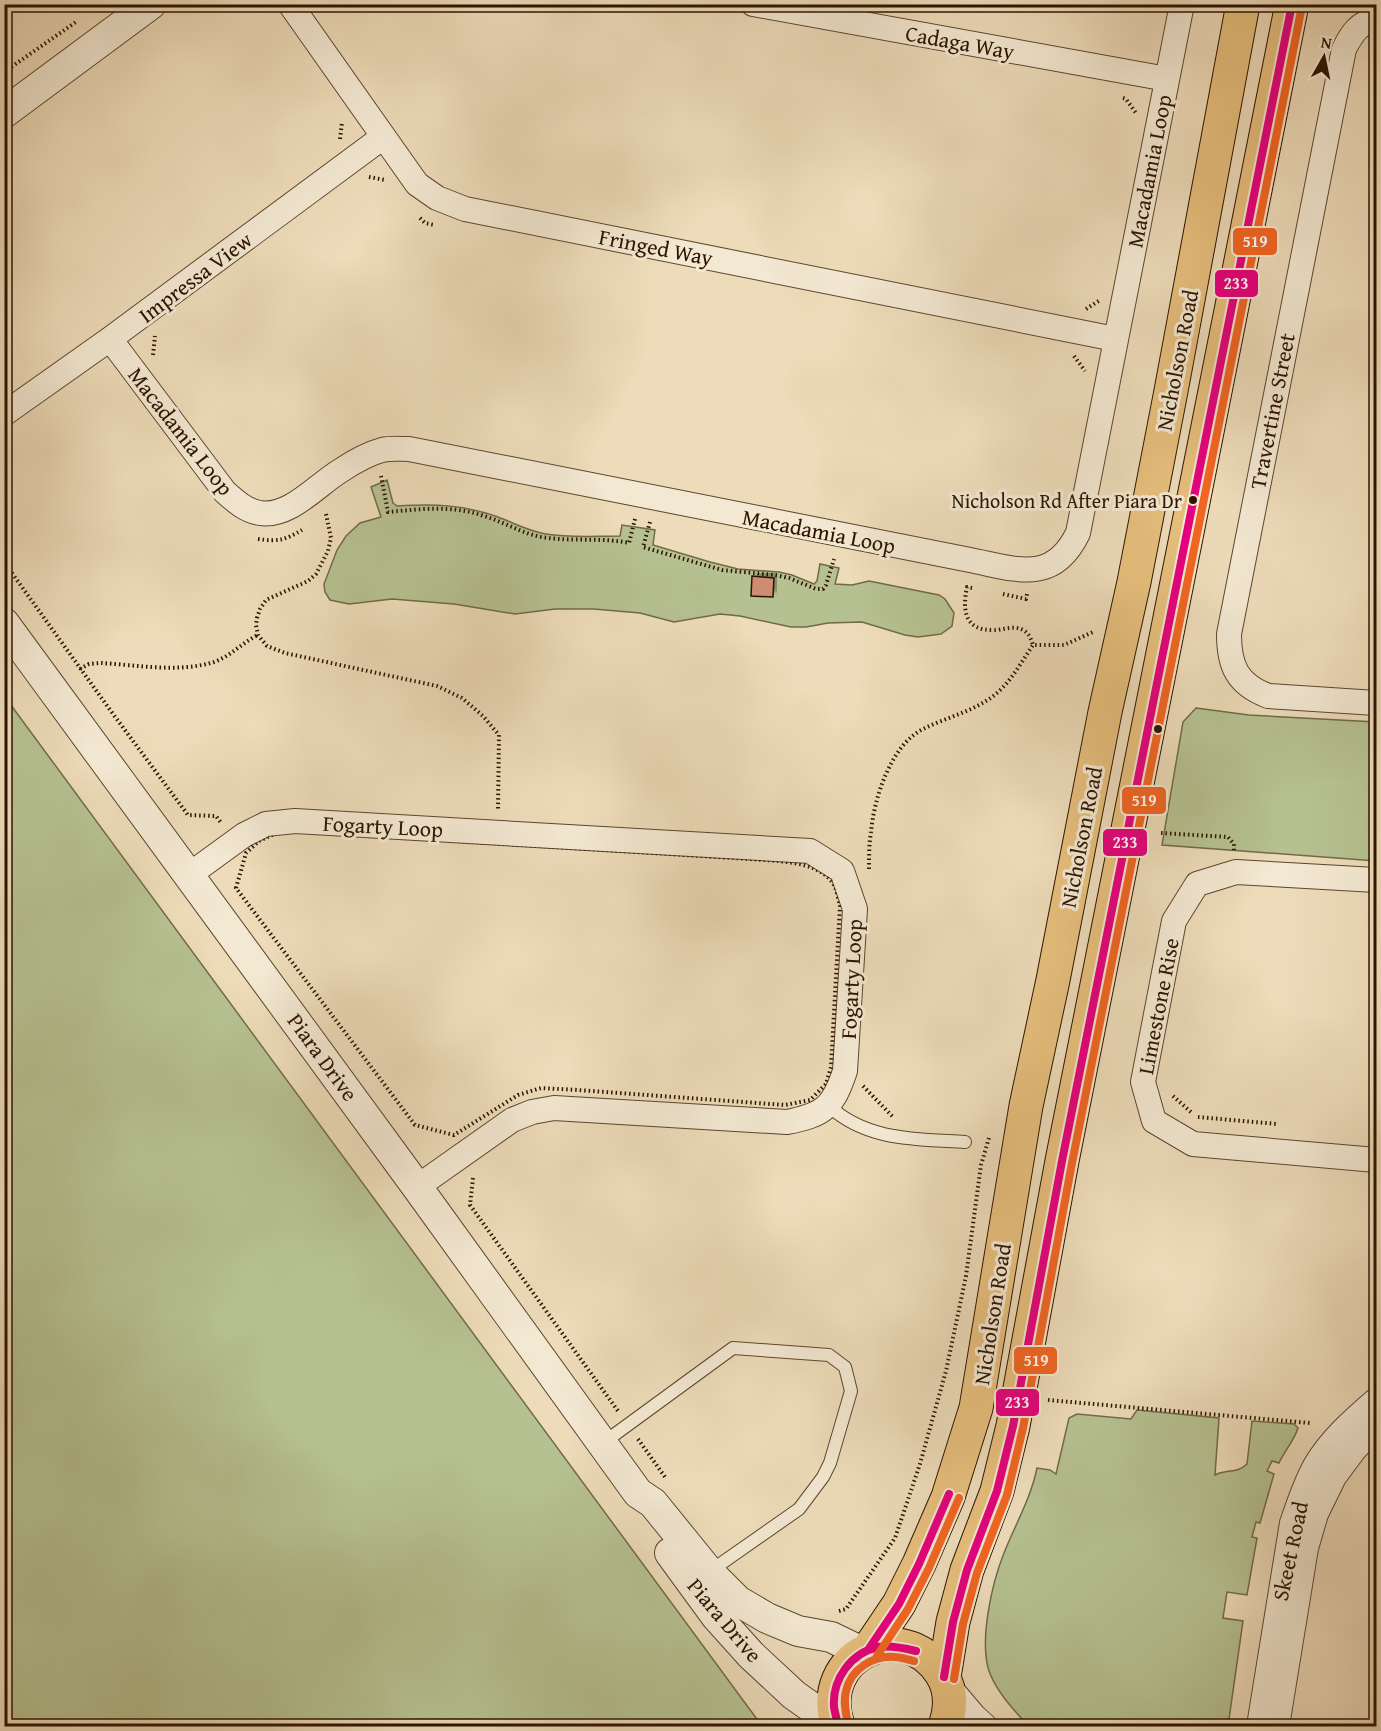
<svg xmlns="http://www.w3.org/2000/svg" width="1381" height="1731" font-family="'Gentium Book Plus',serif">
<defs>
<filter id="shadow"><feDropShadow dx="5.5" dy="-5.5" stdDeviation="1.5" flood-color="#0004"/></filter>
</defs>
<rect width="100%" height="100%" fill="#eddbb9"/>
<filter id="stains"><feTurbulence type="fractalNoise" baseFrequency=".00333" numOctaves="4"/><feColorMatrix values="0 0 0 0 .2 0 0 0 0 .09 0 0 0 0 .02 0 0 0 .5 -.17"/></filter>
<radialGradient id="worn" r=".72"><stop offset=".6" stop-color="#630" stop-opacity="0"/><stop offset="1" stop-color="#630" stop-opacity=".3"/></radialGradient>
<path fill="#b6c191" stroke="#716a48" stroke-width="1.5" d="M 387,480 L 393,503 L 397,506 C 435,504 461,504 498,517 C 514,523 528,531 546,534 C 570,538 595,536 620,536 L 622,525 L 655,530 L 653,545 L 710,562 L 738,569 L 779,572 L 792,575 L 814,584 L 817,581 L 820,564 L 839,568 L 835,584 L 852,585 L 869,581 L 939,595 L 945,599 L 954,613 L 952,626 L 941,634 L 918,637 L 905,635 L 862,622 L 828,623 L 806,627 L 791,627 L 740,616 L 720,614 L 674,622 L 640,613 L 594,609 L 555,609 L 515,614 L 454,604 L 392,599 L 349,604 L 330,600 L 325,592 L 324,584 L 337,550 L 346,536 L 360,523 L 381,517 L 371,487 Z
M 4,697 L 5,697 L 762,1726 L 5,1726 Z
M 1196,708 L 1249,715 L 1376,722 L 1376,861 L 1162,845 L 1183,722 Z
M 1137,1410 L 1219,1418 L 1215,1475 C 1226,1469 1237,1474 1247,1464 L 1252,1421 L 1294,1424 L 1298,1428 C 1295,1439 1284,1452 1279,1463 L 1272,1461 L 1267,1471 L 1274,1474 L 1260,1523 L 1256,1522 L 1252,1537 L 1257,1538 L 1247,1595 L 1227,1592 L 1223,1618 L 1243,1621 L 1228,1726 L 1029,1726 C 1014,1711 996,1691 989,1671 C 979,1640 992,1583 1004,1553 C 1015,1525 1031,1498 1037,1468 L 1050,1470 L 1056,1474 L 1069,1418 L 1077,1414 L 1131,1419 Z"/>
<path fill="#d08c70" stroke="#2c1400" stroke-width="1.5" filter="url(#shadow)" d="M 752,576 L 774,578 L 773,597 L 751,596 Z"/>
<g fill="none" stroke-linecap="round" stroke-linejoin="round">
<defs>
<path id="service" d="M 829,1106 C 867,1141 916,1139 965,1142
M 603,1443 L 733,1348 L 829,1355 L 845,1367 L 851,1391 L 830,1463 L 823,1477 L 799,1509 L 709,1572"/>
<path id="minor" d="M 290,4 L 417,184 L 437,198 L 465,209 L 1115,339
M 753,4 L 1167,79
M 1376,19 C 1359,23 1352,33 1344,49 L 1229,634 C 1229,666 1237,684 1268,696 L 1376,703
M 110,339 L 225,492 C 235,501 246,511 260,513 C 289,518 317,485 340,471 C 352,463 367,454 382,450 C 391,448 400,449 409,449 L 970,560 C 1016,569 1053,585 1078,533 L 1182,4
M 4,414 L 110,339 L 383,137
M 189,875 L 244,835 L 266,824 L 295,821 L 810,851 L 842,871 L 855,909 L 845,1071 C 833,1107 824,1115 787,1122 L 554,1108 L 532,1112 L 512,1120 L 417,1187
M 1376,880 L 1236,872 L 1197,884 L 1174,921 L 1143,1082 L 1154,1121 L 1193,1144 L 1376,1160
M 946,1683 L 974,1716 L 985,1726
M 1259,1726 L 1292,1523 C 1299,1503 1305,1484 1315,1466 C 1330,1440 1354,1419 1376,1400
M 1277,1726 L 1306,1548 L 1316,1514 L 1334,1477 L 1354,1450 L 1376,1427"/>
<path id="tertiary" d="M 4,113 L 151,4
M 4,623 L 417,1187 L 638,1493 L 653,1503 L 709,1572 L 738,1601 L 767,1618 L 798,1631 L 831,1637 L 862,1652
M 670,1553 L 716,1616 L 751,1655 L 794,1695 L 838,1726"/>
<path id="primary" d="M 868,1650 L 899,1604 L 919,1564 L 948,1497 L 976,1408 L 1026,1106 L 1053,980 L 1105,712 L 1134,582 L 1171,391 L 1243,4
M 944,1677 L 953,1622 L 967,1570 L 997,1491 L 1013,1426 L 1062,1161 L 1292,4
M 838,1726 C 814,1655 903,1614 941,1673 C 952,1690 951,1709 945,1726"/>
</defs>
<use href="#service" stroke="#5c462e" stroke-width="14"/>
<use href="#minor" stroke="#5c462e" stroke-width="26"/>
<use href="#tertiary" stroke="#5c462e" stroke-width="32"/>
<use href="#primary" stroke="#2c1400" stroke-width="35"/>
<path stroke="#2c1400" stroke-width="4" stroke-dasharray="1.5 3" stroke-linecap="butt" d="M 4,72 L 76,22
M 1123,98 L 1126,99 L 1136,113
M 340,139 L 342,122
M 369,177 L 385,180
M 420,218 L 425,223 L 434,225
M 1086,309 L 1100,300
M 153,355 L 155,336
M 1074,356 L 1085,371
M 381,476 L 388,512 C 421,509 453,505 484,516 C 504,522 521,533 541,537 C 570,542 600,537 629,543 L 635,519
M 326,514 L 331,538 L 328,551 L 316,574 L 308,581 L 266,600 L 260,609 L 257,618 L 256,625 L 258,635 L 267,646 L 285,653 L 437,686 L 462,698 L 483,716 L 499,735 L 498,810
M 650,522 L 643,547 L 722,570 L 775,575 L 789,578 L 816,589 L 823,589 L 826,585 L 834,559
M 258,539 C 278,542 285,540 302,530
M 4,562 L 113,714 L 188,815 L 216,816 L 222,824
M 972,588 L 967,587 C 962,611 965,631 994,630 C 1003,630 1014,625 1023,630 C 1029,633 1031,639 1033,645
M 1003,594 L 1026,599 L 1027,594
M 80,669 L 89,664 L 101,663 C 137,665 179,673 214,662 C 231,656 243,642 258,635
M 283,830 L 765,860 C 788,862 823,863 835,887 C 837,892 838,899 840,905 L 831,1067 L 826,1084 L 810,1100 L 785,1105 L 578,1090 L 541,1088 L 518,1095 L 454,1135 L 415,1125 L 236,888 L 246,853 L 259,841 Z
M 1161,833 L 1228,837 L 1234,844 L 1234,850
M 869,869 C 869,857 869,844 871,832 C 874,798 891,745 923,729 C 947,717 976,711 997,693 C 1012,680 1022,661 1033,645 L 1064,645 L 1093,632
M 863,1086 L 893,1117
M 1173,1096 L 1192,1113
M 1198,1117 L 1277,1124
M 473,1178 L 470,1205 L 618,1411
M 1048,1400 L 1310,1423
M 638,1439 L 665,1477
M 839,1611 L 846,1609 L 895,1538 L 920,1464 L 946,1371 L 966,1276 L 981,1165 L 989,1138"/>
<use href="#service" stroke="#f3e8d2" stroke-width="12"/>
<use href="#minor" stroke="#f3e8d2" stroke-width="24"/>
<use href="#tertiary" stroke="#f3e8d2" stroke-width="30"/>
<use href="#primary" stroke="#e6be7c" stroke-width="33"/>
<defs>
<path id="bus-1" d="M 868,1650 L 899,1604 L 919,1564 L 949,1494
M 944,1677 L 953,1622 L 967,1570 L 997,1491 L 1013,1426 L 1062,1161 L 1292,4
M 838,1726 C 837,1720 835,1713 834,1707 C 832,1679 851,1653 878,1647 C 891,1645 904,1648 916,1651"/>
<path id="bus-2" d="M 877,1656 L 908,1609 L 929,1568 L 959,1498
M 954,1679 L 963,1624 L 977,1573 L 1007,1495 L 1023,1428 L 1072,1163 L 1302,6
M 848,1724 C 846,1713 843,1702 846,1691 C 851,1669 873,1655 895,1657 C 901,1657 908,1660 914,1661"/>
</defs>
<use href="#bus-1" stroke="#f3e8d2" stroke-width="12"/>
<use href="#bus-2" stroke="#f3e8d2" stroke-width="12"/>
<use href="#bus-1" stroke="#e5007d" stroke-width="8"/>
<use href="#bus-2" stroke="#f26522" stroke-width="8"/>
</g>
<g fill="#2c1400" stroke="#f3e8d2" stroke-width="2">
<circle cx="1193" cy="500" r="5"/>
<circle cx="1158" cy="729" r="5"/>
</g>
<g text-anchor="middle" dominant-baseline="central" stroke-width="6" stroke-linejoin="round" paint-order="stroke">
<g font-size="20" fill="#2c1400" stroke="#f3e8d2" text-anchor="end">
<text x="1182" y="500">Nicholson Rd After Piara Dr</text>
</g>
<g font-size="22" fill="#2c1400" stroke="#f3e8d2">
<text transform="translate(960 42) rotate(10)">Cadaga Way</text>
<text transform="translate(1149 171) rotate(-79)">Macadamia Loop</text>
<text transform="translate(656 247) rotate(11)">Fringed Way</text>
<text transform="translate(195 277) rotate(-37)">Impressa View</text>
<text transform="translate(1177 360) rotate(-79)">Nicholson Road</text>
<text transform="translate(1272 411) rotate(-79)">Travertine Street</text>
<text transform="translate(181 431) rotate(52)">Macadamia Loop</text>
<text transform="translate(819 531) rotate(11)">Macadamia Loop</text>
<text transform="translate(383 826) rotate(3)">Fogarty Loop</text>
<text transform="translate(1081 837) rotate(-79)">Nicholson Road</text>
<text transform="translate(851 979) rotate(-87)">Fogarty Loop</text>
<text transform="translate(1158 1006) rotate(-79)">Limestone Rise</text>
<text transform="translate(323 1057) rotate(54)">Piara Drive</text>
<text transform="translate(992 1314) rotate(-81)">Nicholson Road</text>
<text transform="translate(1290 1551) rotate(-78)">Skeet Road</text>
<text transform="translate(725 1620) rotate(50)">Piara Drive</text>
</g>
</g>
<g stroke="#f3e8d2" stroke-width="2">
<rect x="1232" y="227" width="46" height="29" rx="6" fill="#f26522"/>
<rect x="1214" y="269" width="45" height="29" rx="6" fill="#e5007d"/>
<rect x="1121" y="786" width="46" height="29" rx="6" fill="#f26522"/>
<rect x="1102" y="828" width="46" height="29" rx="6" fill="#e5007d"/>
<rect x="1013" y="1346" width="45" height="29" rx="6" fill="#f26522"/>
<rect x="995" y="1388" width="45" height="29" rx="6" fill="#e5007d"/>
</g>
<g font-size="16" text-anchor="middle" font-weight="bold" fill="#fff">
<text x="1255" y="247">519</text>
<text x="1236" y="289">233</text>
<text x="1144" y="806">519</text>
<text x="1125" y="848">233</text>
<text x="1036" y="1366">519</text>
<text x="1017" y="1408">233</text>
</g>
<rect width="1381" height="1731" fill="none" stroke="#eddbb9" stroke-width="24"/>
<rect x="6" y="6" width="1369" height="1719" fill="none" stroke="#2c1400" stroke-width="3"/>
<rect x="12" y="12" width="1357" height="1707" fill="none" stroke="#2c1400" stroke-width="1.5"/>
<g transform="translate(1324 57) rotate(9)" stroke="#f3e8d2" stroke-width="4.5" paint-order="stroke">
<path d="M0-4.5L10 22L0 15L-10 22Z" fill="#2c1400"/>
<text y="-9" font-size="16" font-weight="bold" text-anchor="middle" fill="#2c1400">N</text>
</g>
<rect width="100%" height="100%" filter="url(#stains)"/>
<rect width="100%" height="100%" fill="url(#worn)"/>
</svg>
